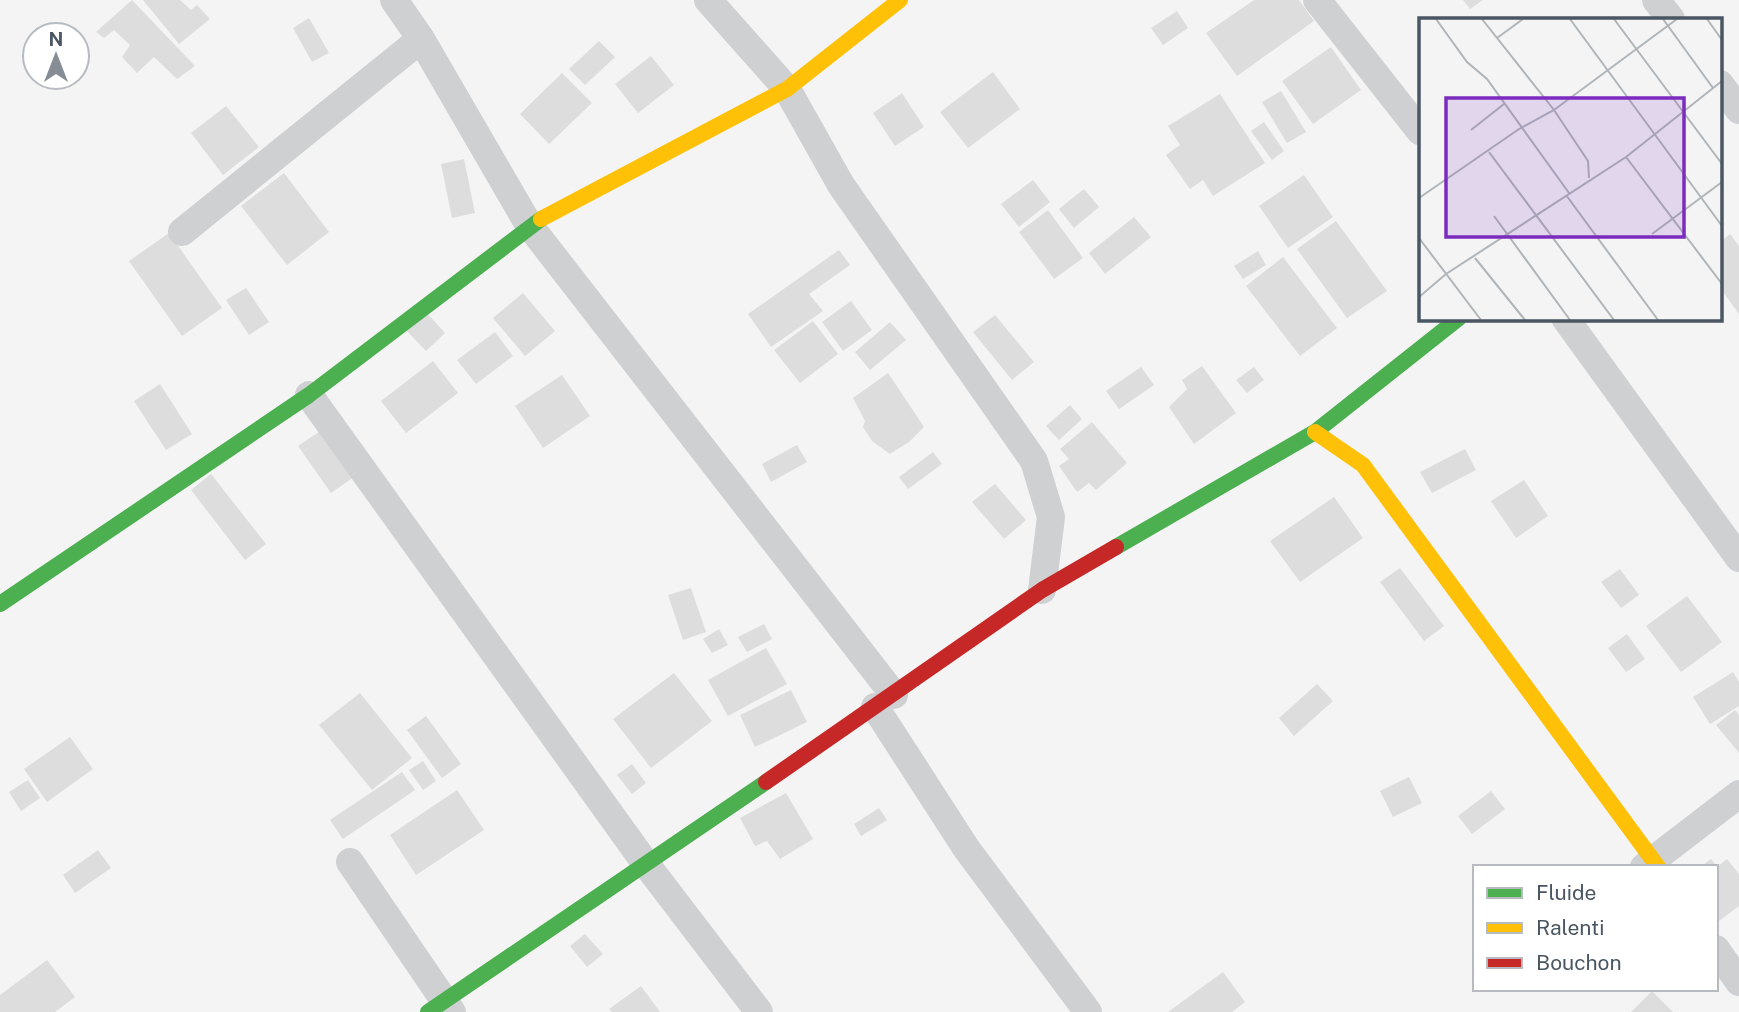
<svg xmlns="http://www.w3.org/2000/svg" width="1739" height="1012" font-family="'Public Sans',sans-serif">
<rect width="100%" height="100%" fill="#f4f4f4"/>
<path fill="#ddddde" d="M 132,0 L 195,66 L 177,79 L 154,57 L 137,73 L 122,57 L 130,45 L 114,30 L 104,38 L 96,32 Z
M 143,0 L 180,0 L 191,10 L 197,5 L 210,19 L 179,44 Z
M 1254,0 L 1299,0 L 1314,21 L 1237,76 L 1206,33 Z
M 1463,0 L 1483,0 L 1470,9 Z
M 1177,11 L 1188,28 L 1163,45 L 1151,28 Z
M 309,18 L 329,53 L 312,62 L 293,28 Z
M 599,41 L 615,57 L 585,85 L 569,69 Z
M 1331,47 L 1361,90 L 1313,124 L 1282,81 Z
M 651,56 L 674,85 L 638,113 L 615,84 Z
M 993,72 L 1020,109 L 968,148 L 940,112 Z
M 562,73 L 592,103 L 549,144 L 520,114 Z
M 1281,91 L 1306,132 L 1287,143 L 1262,102 Z
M 902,93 L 924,127 L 895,146 L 873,113 Z
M 1220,94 L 1265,163 L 1213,196 L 1203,180 L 1190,189 L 1166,155 L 1180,145 L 1168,126 Z
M 226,106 L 259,147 L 223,175 L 191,133 Z
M 1264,122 L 1284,151 L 1272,160 L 1251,131 Z
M 464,159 L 475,213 L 452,218 L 441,164 Z
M 284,173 L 329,232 L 287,265 L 241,206 Z
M 1304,175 L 1333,217 L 1288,248 L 1259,206 Z
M 1033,180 L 1050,202 L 1019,227 L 1001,204 Z
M 1084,189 L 1099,207 L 1074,228 L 1059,209 Z
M 1048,210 L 1083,258 L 1054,279 L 1019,232 Z
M 1134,217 L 1151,237 L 1105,274 L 1089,253 Z
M 1336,221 L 1387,291 L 1347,318 L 1297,249 Z
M 169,233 L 222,308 L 182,336 L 129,261 Z
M 1730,234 L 1739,246 L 1739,314 L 1720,288 L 1720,242 Z
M 839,250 L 850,265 L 809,294 L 823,311 L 771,347 L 748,314 Z
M 1258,251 L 1266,265 L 1243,279 L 1234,266 Z
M 1283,257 L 1337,328 L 1300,356 L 1246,286 Z
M 246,288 L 269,322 L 249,335 L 226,300 Z
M 523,293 L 555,331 L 525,356 L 493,318 Z
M 851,301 L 872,330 L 843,351 L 822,322 Z
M 426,312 L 445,333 L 426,351 L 406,330 Z
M 995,315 L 1034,362 L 1012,380 L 973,332 Z
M 813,321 L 838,354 L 800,383 L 774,350 Z
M 890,322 L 906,340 L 870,370 L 855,352 Z
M 495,332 L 513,356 L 476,384 L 457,360 Z
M 433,361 L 458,393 L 406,433 L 381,401 Z
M 1202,366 L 1236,413 L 1194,444 L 1169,407 L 1187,389 L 1182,380 Z
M 1141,367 L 1154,385 L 1119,409 L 1106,391 Z
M 1254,367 L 1264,380 L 1247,393 L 1236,380 Z
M 888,373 L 924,427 L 909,442 L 890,454 L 872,441 L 863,427 L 865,421 L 853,398 Z
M 562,375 L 590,416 L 543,448 L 515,406 Z
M 160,384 L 192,434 L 166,450 L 134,401 Z
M 1070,405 L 1082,419 L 1059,440 L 1046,426 Z
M 1092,422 L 1127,463 L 1096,490 L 1089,483 L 1077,492 L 1059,466 L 1069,459 L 1060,449 Z
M 322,430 L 354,477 L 331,493 L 298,446 Z
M 797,445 L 807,462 L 771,482 L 762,464 Z
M 1465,449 L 1476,470 L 1432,493 L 1420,472 Z
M 933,452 L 942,464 L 908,489 L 899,477 Z
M 211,474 L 266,544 L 245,560 L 191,490 Z
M 1524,480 L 1548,516 L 1516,538 L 1491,501 Z
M 995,484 L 1026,520 L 1004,539 L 972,502 Z
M 1334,497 L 1363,538 L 1300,582 L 1270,541 Z
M 1400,568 L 1444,626 L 1424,641 L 1380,582 Z
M 1620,569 L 1639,595 L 1621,608 L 1601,582 Z
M 691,588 L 706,632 L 683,640 L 668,595 Z
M 1687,596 L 1722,642 L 1681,672 L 1646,626 Z
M 764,624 L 772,639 L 747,652 L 738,637 Z
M 719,629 L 728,645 L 712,653 L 703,639 Z
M 1627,634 L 1645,659 L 1626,672 L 1608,648 Z
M 766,648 L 787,684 L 728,716 L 708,680 Z
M 1733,672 L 1739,682 L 1739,706 L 1710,724 L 1693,697 Z
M 674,673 L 712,721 L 651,768 L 613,719 Z
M 1317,684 L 1333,701 L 1294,736 L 1279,718 Z
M 791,690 L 807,722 L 755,747 L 740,715 Z
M 360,693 L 412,758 L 372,790 L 319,725 Z
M 1735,710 L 1739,715 L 1739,753 L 1716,725 Z
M 426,716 L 461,764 L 442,778 L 407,730 Z
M 70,737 L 93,769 L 47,802 L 24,769 Z
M 423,761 L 436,781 L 423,790 L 409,770 Z
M 632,764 L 646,783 L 632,794 L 617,775 Z
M 402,772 L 415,790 L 343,839 L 330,820 Z
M 1409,777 L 1422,803 L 1393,817 L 1380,791 Z
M 28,780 L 40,798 L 21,811 L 9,792 Z
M 457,790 L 484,830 L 416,875 L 390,835 Z
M 1491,791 L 1505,809 L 1472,834 L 1458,816 Z
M 786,793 L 813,839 L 780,859 L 767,841 L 755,846 L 740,818 Z
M 879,808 L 887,820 L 861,836 L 854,824 Z
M 98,850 L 111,868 L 75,893 L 63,875 Z
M 1711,859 L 1717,867 L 1727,859 L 1739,874 L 1739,906 L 1719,921 L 1716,867 L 1700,867 Z
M 585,934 L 603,954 L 587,967 L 570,946 Z
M 47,960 L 75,997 L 55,1012 L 0,1012 L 0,995 Z
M 1223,972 L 1245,1002 L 1232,1012 L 1168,1012 Z
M 641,986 L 660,1012 L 612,1012 L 609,1009 Z
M 1652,991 L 1673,1012 L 1631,1012 Z"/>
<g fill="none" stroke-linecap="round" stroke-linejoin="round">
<path stroke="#ced0d2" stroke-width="28" d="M 394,0 L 421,39 L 529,225 L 894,695
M 708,0 L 787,89 L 841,185 L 1034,461 L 1051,517 L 1042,590
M 1317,0 L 1420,131
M 1656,0 L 1671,19
M 1720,84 L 1739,110
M 182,232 L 421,39
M 1565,318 L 1739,558
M 309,395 L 646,864 L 759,1012
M 875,707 L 966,848 L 1088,1012
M 350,862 L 452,1012
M 1644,867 L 1739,794
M 1716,949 L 1739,982"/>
<path stroke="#4caf50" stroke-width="16" d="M 1116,547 L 1315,432 L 1459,318
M 0,604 L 309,395 L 541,219
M 428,1012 L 766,782"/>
<path stroke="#ffc107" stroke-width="16" d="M 541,219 L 787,89 L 900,0
M 1315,432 L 1363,465 L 1658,867"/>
<path stroke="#c62828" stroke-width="16" d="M 766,782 L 1042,590 L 1116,547"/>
</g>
<g transform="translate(1419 18)">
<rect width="303" height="303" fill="#f4f4f4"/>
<path fill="none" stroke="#b0b5b9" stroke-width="2" d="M 17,1 L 48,44 L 68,61 L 150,175M 63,1 L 135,92 L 169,143 L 170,160M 151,1 L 303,208M 195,1 L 303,146M 244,1 L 294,70M 288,1 L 303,22M 78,20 L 104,1M 52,112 L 85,86M 70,134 L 195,302M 207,139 L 303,266M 147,177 L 239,302M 0,180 L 100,111 L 135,92 L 258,1M 75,198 L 151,302M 233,216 L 303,164M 0,220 L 62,302M 56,240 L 106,302M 0,279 L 27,256 L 207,139 L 303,63"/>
<path fill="#7b2cbf" fill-opacity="0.15" stroke="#7b2cbf" stroke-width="3.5" d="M 27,80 L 265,80 L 265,219 L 27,219 Z"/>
<rect width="303" height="303" fill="none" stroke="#4a5661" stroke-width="3.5"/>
</g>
<rect x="1473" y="865" width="245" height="126" fill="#ffffff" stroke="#b7bbc0" stroke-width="2"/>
<rect x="1487" y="888" width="35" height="10" fill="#4caf50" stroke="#b7bbc0" stroke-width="2"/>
<text x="1536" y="900" font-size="21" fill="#4a5661">Fluide</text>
<rect x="1487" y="923" width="35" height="10" fill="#ffc107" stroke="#b7bbc0" stroke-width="2"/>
<text x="1536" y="935" font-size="21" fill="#4a5661">Ralenti</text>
<rect x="1487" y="958" width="35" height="10" fill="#c62828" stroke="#b7bbc0" stroke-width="2"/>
<text x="1536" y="970" font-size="21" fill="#4a5661">Bouchon</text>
<g transform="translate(56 56)"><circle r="33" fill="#ffffff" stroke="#b7bbc0" stroke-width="2"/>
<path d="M0-5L12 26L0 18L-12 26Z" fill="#868d94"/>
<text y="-10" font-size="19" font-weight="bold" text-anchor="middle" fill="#4a5661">N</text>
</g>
</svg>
